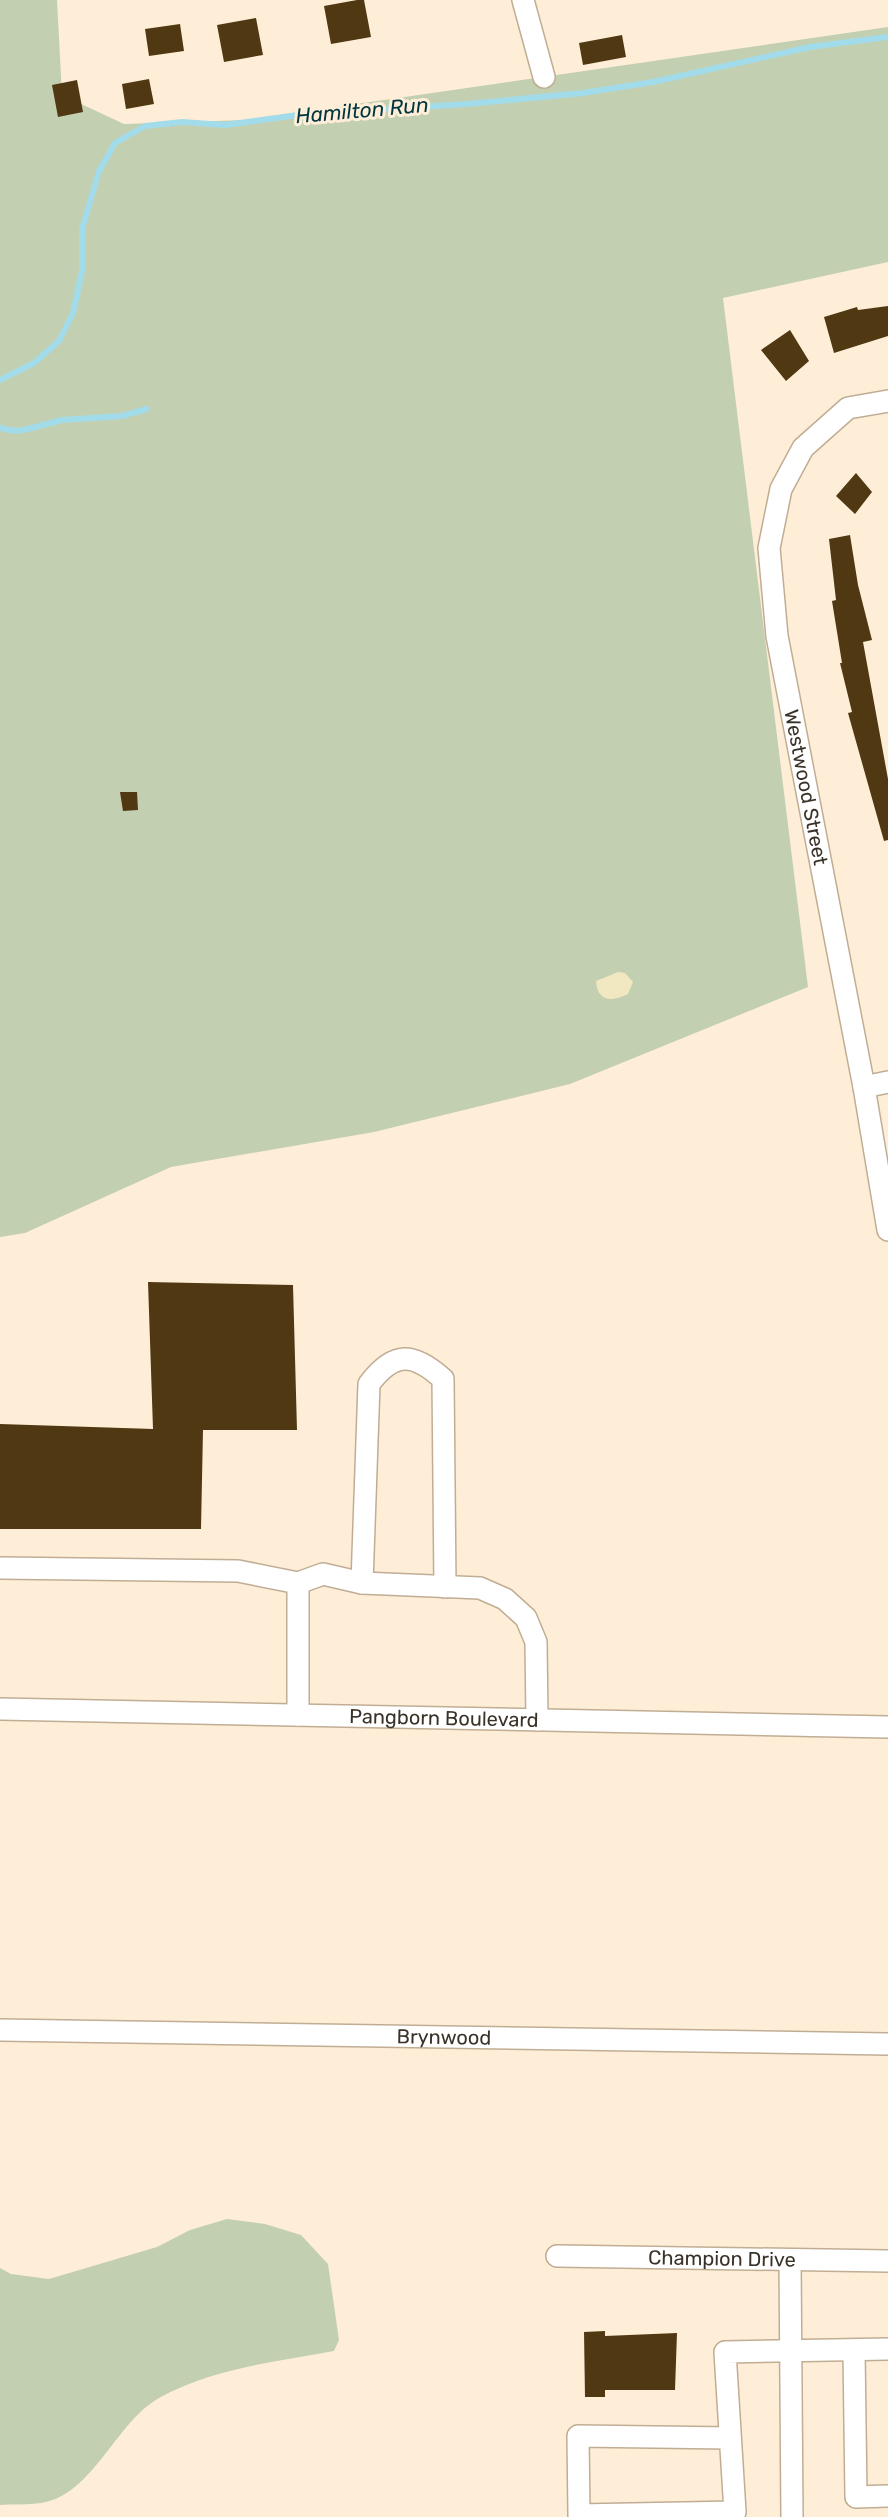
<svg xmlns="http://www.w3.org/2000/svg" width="888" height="2517" font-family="Rubik,sans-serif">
<rect width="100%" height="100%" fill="#feeed8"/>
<path fill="#c3cfb1" d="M 0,0 L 57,0 L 62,95 L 124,124 L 246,120 L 888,27 L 888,262 L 723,298 L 808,987 L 570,1084 L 374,1132 L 171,1167 L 25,1233 L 0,1237 Z
M 227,2219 L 265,2224 L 301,2235 L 328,2264 L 339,2340 L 334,2351 C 275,2362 213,2368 159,2398 C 115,2423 93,2495 41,2503 C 28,2505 13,2504 0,2505 L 0,2268 L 11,2274 L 49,2279 L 157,2247 L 190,2230 Z"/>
<path fill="#f1e7c1" d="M 618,972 L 625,973 L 633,982 L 628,994 C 613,1002 597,1002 596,981 Z"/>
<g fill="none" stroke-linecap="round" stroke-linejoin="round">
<path stroke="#a2dcea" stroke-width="6" d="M 0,380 L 34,363 L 59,341 L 73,313 L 82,271 L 82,229 L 99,171 L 115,143 L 145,126 L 182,122 L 225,125 L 298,115 L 467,104 L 583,93 L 653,82 L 810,47 L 888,37
M 0,428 L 16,431 L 28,429 L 62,420 L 122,416 L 147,409"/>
</g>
<path fill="#503813" d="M 357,0 L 364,0 L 371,37 L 331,44 L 324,6 Z
M 256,18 L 263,55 L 224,62 L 217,25 Z
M 180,24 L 184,51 L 149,56 L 145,29 Z
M 622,35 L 626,57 L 583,65 L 579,43 Z
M 149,79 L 154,104 L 126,109 L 122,84 Z
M 77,80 L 83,112 L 58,117 L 52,85 Z
M 888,306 L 888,336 L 834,353 L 824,317 L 857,307 L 858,310 Z
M 790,330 L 809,361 L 786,381 L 761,350 Z
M 856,473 L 872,492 L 855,514 L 836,496 Z
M 850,535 L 858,585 L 872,640 L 863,642 L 888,779 L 888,840 L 884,841 L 848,713 L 852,712 L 840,663 L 842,663 L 832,601 L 836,600 L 829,539 Z
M 120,792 L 137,792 L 138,810 L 123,811 Z
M 148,1282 L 293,1285 L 297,1430 L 203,1430 L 201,1529 L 0,1529 L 0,1424 L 153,1429 Z
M 605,2331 L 605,2336 L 677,2333 L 675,2390 L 605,2390 L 605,2397 L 585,2397 L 584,2332 Z"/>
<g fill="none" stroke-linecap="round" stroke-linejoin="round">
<defs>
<g id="minor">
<path d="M 523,0 L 544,77"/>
<path id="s1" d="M 888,401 L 848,408 L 803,448 L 781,489 L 769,548 L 777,636 L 864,1087 L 888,1230"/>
<path d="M 864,1087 L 888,1082"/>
<path d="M 0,1568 L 238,1571 L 298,1583 L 298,1715"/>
<path d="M 298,1583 L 323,1574 L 362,1583 L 480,1588 L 505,1599 L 526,1618 L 536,1642 L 537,1720"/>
<path d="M 362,1583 L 369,1384 C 394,1351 413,1352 443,1379 L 445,1587"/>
<path id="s2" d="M 0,1709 L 888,1727"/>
<path id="s3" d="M 0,2030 L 888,2044"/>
<path id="s4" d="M 557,2256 L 888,2261"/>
<path d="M 790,2260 L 792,2517"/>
<path d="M 854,2351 L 856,2497 L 888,2496"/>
<path d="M 730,2438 L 578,2436 L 579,2515 L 735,2512 L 725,2352 L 888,2349"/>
</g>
</defs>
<use href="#minor" stroke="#c0ad94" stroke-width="24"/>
<use href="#minor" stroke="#fff" stroke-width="21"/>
</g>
<g text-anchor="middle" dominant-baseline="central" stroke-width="6" stroke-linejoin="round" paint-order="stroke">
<g font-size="20" fill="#3a3228" stroke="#feeed8">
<text stroke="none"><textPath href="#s1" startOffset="450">Westwood Street</textPath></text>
<text stroke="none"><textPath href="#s2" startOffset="444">Pangborn Boulevard</textPath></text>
<text stroke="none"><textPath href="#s3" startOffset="444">Brynwood</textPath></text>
<text stroke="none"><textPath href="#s4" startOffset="165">Champion Drive</textPath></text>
</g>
<g font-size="21" font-style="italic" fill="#003640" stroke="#feeed8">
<text transform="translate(362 110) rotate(-5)">Hamilton Run</text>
</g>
</g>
</svg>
